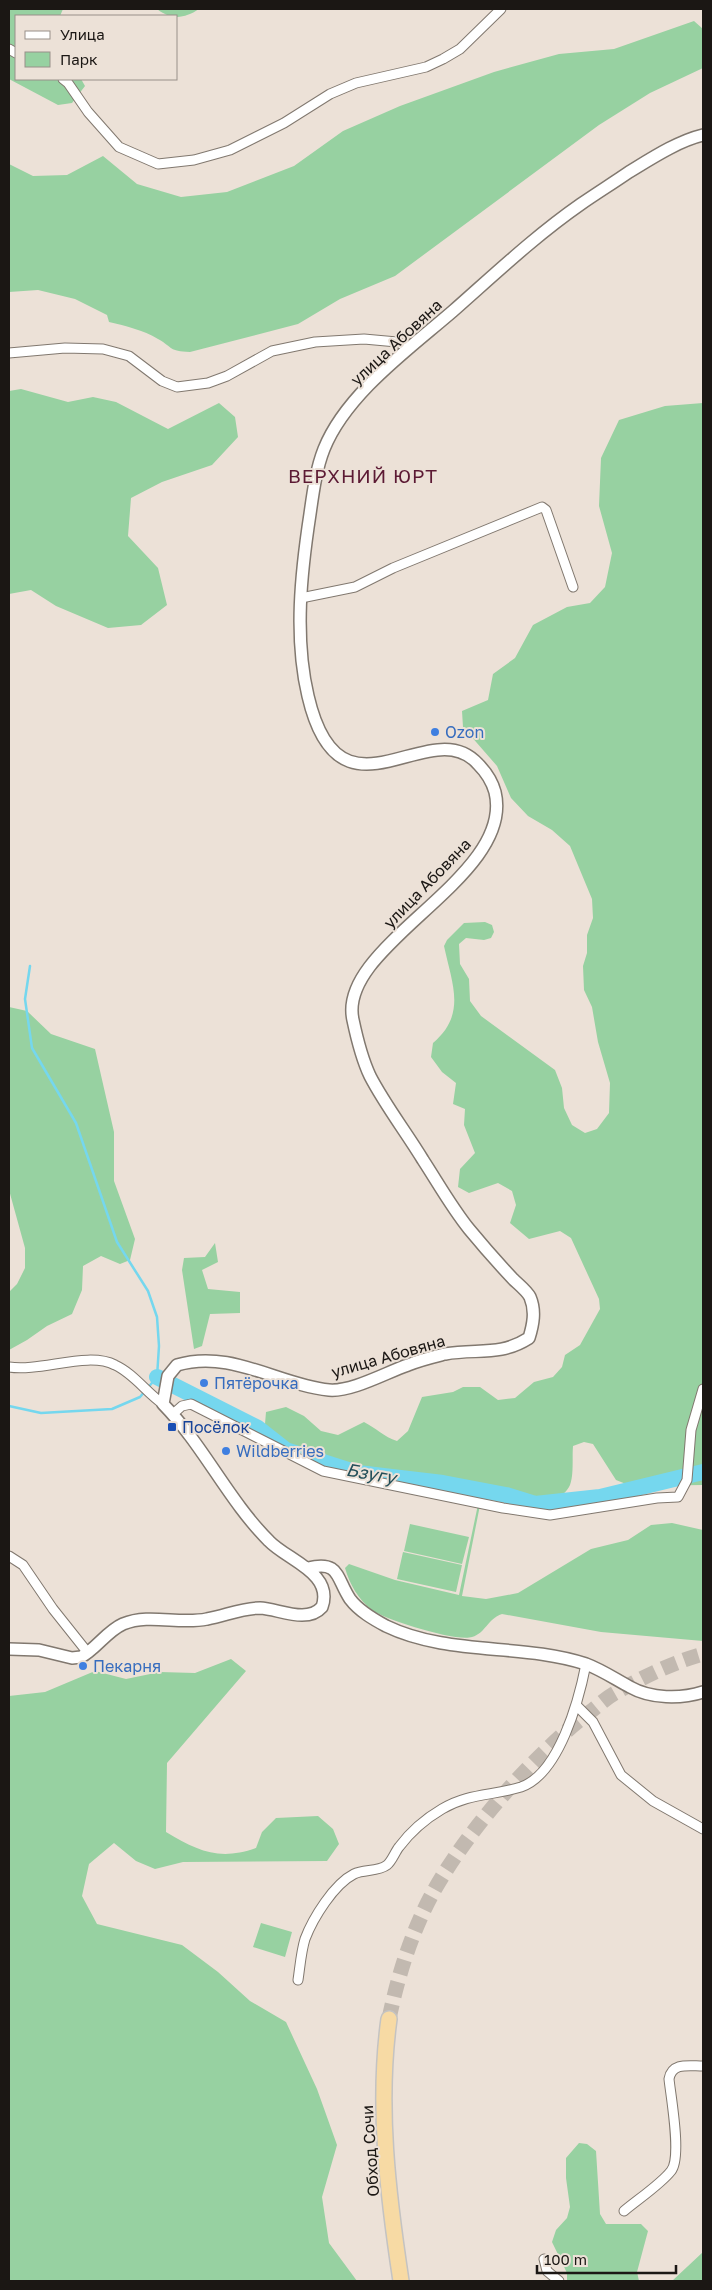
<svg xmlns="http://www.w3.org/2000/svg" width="712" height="2290" font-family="'Golos Text',sans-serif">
<rect width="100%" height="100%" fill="#ece1d7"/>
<path fill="#97d1a1" d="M 9,9 L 63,9 L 60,16 L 16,16 L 16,79 L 81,79 L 85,86 L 72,103 L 58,105 L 9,79 Z
M 157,9 L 199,9 C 184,19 171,20 157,9 Z
M 694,21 L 703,29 L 703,68 L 650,93 L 599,125 L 395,276 L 340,299 L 298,324 L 190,352 C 168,351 174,348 158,339 C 143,330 126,326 109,322 L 107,315 L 75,299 L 38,290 L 9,292 L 9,164 L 33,176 L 67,175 L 103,156 L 137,184 L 181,197 L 227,192 L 294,166 L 343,131 L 400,106 L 494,72 L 559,54 L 614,49 Z
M 21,389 L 68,402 L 93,397 L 116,402 L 168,429 L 219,403 L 235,417 L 238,437 L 212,465 L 162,482 L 131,498 L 128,536 L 158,568 L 167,605 L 141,625 L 108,628 L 56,606 L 31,590 L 9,594 L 9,391 Z
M 703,403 L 703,1485 L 631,1486 L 616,1480 L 593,1444 L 584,1442 L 573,1446 C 572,1457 574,1475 570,1485 C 558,1512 506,1498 482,1495 L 462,1596 L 486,1599 L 518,1593 L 591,1549 L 628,1540 L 651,1525 L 672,1523 L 703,1530 L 703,1641 L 601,1632 L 502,1614 C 487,1619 486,1633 472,1637 C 456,1642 386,1620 372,1610 C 358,1599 350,1585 345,1568 L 349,1564 L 395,1580 L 459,1595 L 480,1495 L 413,1483 L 378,1480 L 331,1470 L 291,1454 L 264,1436 L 266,1412 L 286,1407 L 304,1416 L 321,1431 L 338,1435 L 364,1422 C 376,1428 384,1437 397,1441 L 408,1431 L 422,1397 L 453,1392 L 463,1387 L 480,1387 L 498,1400 L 515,1398 L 534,1382 L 553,1377 L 562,1367 L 565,1355 L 580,1345 L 600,1309 L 599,1299 L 571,1238 L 560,1231 L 529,1239 L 510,1223 L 516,1205 L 512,1191 L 498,1183 L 469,1193 L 458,1187 L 460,1169 L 475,1153 L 464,1125 L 465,1109 L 453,1104 L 456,1083 L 442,1072 L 431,1057 L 433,1043 C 467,1014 452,984 444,946 L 447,940 L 464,923 L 485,922 L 492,925 L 494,932 L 491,938 L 484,940 L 466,938 L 459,944 L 460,964 L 469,979 L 470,1001 L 481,1016 L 555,1070 L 562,1088 L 564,1108 L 572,1125 L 585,1133 L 597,1129 L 609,1113 L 610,1083 L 598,1042 L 592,1007 L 584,990 L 583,966 L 587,953 L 587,935 L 593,918 L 592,899 L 570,846 L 552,830 L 528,816 L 511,798 L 497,766 L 463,727 L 462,711 L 488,700 L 493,674 L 515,658 L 533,625 L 567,607 L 590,603 L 605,587 L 612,553 L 599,506 L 601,458 L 619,420 L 665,406 Z
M 9,1007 L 27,1011 L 51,1034 L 95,1049 L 114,1132 L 114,1181 L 135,1239 L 130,1260 L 120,1264 L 101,1256 L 83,1266 L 82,1290 L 72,1314 L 47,1326 L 27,1340 L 9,1350 L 9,1292 L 17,1284 L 25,1268 L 25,1248 L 9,1190 Z
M 215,1243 L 218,1262 L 202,1270 L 208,1289 L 240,1292 L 240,1313 L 210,1314 L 202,1346 L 194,1349 L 182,1270 L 184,1258 L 205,1257 Z
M 410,1524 L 469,1537 L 462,1564 L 404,1551 Z
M 403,1552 L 462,1565 L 456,1592 L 397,1579 Z
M 231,1659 L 246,1671 L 167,1763 L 166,1832 C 198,1851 219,1861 256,1848 L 262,1832 L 276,1818 L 318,1816 L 333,1829 L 339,1844 L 327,1861 L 183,1862 L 155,1869 L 136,1861 L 114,1843 L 89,1864 L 82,1896 L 97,1924 L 182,1945 L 218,1972 L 250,2001 L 286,2022 L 317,2089 L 337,2145 L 322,2197 L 329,2243 L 357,2281 L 9,2281 L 9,1696 L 45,1692 L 95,1671 L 126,1679 L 160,1672 L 195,1673 Z
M 261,1923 L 292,1932 L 285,1957 L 253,1947 Z
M 579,2143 L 587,2144 L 596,2151 L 600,2214 L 606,2224 L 641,2224 L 648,2231 L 637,2272 L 639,2281 L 567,2281 L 567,2273 L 552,2242 L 556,2230 L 567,2218 L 570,2207 L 566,2178 L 566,2158 Z
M 703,2252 L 703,2281 L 672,2281 Z"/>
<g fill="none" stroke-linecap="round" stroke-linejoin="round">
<path stroke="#75d7ee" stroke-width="2.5" d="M 9,1406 L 41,1413 L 112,1409 L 140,1397 L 157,1377 L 159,1346 L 157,1317 L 148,1291 L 117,1242 L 76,1123 L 32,1048 L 25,999 L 30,966"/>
<path stroke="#75d7ee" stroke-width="16" d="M 157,1377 L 258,1428 L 286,1450 L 358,1473 L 443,1483 L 506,1495 L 535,1504 L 600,1497 L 703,1472"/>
<path stroke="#c2b9b0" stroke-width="15" stroke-dasharray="15 8" stroke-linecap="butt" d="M 389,2019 C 397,1980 408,1944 425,1908 C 457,1841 531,1757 590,1712 C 598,1706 607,1697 617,1692 C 643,1677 674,1662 703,1654"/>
<defs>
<path id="minor" d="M 9,49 L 16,53
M 63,79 L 68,83 L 88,112 L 119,147 L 158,164 L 194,160 L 230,150 L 284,123 L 330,94 L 356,83 L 426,67 L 443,59 L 460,49 L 501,9
M 9,353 L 65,348 L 103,349 L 129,356 L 162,381 L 177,387 L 208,383 L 227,376 L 272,351 L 315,342 L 364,339 L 397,342 L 410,348
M 301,598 L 355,587 L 393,568 L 542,507 L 546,510 L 573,587
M 9,1367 C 41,1372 88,1351 115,1365 C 133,1373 147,1393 163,1404
M 173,1414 L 182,1406 L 191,1404 L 323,1471 L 503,1508 L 550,1515 L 657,1498 L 678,1497 L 687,1480 L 691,1430 L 703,1389
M 9,1556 L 23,1565 L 53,1609 L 88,1653
M 576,1705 L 593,1722 L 621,1775 L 653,1801 L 703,1829
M 298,1980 C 300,1967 301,1952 305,1939 C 313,1918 334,1884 354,1874 C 364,1869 378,1872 387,1865 C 392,1861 395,1852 399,1847 C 411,1831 425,1819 442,1809 C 469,1793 492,1796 521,1787 C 559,1774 579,1700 586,1664
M 624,2211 C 637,2200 661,2184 671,2171 C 682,2158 671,2098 669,2079 C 672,2062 689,2066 703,2066
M 544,2259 L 547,2271 L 559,2281"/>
<path id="tertiary" d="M 308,1568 C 340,1560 336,1578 350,1599 C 359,1611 373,1619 386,1626 C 448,1656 522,1643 586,1664 C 602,1670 615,1679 630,1687 C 651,1699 681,1699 703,1692
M 9,1649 L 39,1650 L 72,1658 L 81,1657 C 96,1649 107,1631 123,1624 C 150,1613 179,1625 207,1619 C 225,1616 241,1608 260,1608 C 279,1609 307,1624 322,1607 C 334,1573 287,1560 269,1541 C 228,1500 204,1446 163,1404 L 168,1376 L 177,1365 C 231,1349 279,1385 329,1390 C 352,1392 387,1372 408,1365 C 420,1360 433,1357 445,1354 C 477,1348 499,1357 529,1338 C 533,1325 536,1311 530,1297 C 527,1291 518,1284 513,1279 C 498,1263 483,1246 469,1229 C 452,1208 438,1183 423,1160 C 406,1132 385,1105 370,1076 C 362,1059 357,1039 353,1020 C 336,945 516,878 495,792 C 492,781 486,772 478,764 C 430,710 340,834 308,696 C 294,637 301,573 310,514 C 313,493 316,469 324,449 C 346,394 409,349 453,311 C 495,274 535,236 581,204 C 597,193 613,183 629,172 C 652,158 678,141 703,135"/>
<path id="trunk" d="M 389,2019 C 377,2106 388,2195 401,2281"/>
</defs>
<use href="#minor" stroke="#81786f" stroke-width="11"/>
<use href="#tertiary" stroke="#81786f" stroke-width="14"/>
<use href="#trunk" stroke="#c4c3c2" stroke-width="18"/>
<use href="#minor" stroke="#fff" stroke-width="9"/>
<use href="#tertiary" stroke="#fff" stroke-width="11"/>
<use href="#trunk" stroke="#f7daa4" stroke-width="15"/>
</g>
<g fill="#3f7fe0" stroke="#ece1d7" stroke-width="2">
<circle cx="435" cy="732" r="5"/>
<circle cx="204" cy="1383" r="5"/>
<circle cx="226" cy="1451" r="5"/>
<circle cx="83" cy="1666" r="5"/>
</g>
<rect fill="#1a4fb4" stroke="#ece1d7" stroke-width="2" x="167" y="1422" width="10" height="10" rx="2.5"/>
<g text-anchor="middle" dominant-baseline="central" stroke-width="4" stroke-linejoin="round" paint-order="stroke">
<g font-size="16" fill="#1b1714" stroke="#ece1d7">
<text transform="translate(396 342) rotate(-43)">улица Абовяна</text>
<text transform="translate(427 883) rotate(-46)">улица Абовяна</text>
<text transform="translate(388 1356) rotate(-16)">улица Абовяна</text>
<text transform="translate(370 2151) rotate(-94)">Обход Сочи</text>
</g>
<g font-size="16" fill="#366cbe" stroke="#ece1d7" text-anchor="start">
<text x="445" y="732">Ozon</text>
<text x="214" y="1383">Пятёрочка</text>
<text x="236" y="1451">Wildberries</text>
<text x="93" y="1666">Пекарня</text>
</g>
<g font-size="16" fill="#164399" stroke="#ece1d7" text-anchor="start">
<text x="182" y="1427">Посёлок</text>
</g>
<g font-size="18" font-style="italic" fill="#234f59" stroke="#ece1d7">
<text transform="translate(371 1473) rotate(10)">Бзугу</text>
</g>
<g font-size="19" letter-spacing="1" fill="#5c1a34" stroke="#ece1d7">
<text x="363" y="475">ВЕРХНИЙ ЮРТ</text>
</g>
</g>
<rect width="712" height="2290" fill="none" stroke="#1b1714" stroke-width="20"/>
<rect x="15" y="15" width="162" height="65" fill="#ece1d7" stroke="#989089"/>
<rect x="25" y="31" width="25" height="8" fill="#ffffff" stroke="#989089"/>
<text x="60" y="40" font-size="15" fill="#1b1714">Улица</text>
<rect x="25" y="52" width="25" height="15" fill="#97d1a1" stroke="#989089"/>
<text x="60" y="65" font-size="15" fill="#1b1714">Парк</text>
<path d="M537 2265v8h139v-8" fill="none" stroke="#1b1714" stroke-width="2.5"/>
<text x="544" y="2265" font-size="15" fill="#1b1714" stroke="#ece1d7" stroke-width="4" paint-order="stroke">100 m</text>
</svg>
